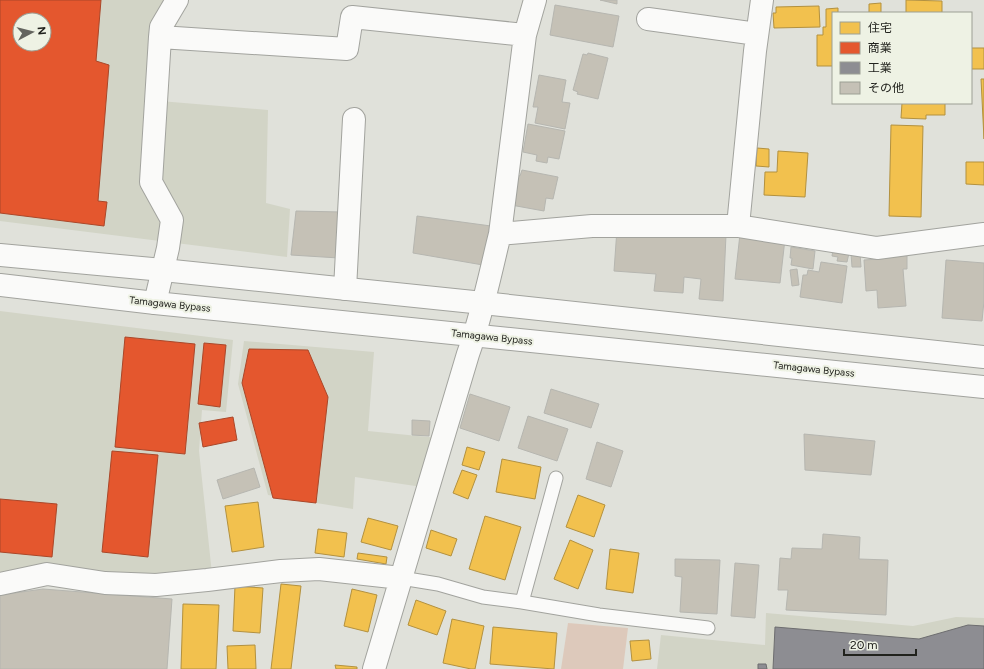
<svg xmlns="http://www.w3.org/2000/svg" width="984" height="669" font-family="Figtree,'Noto Sans JP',sans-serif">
<rect width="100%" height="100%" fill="#e0e1da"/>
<path fill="#d2d4c6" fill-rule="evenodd" d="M 0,0 L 169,0 L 160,101 L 268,110 L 266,203 L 290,209 L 287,257 L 0,221 ZM 20,20 L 44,20 L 44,44 L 20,44 Z
M 0,311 L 233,340 L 226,412 L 202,410 L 199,451 L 212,574 L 0,579 Z
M 244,341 L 374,352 L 368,431 L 438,438 L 422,487 L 355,477 L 353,509 L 268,495 L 238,384 Z
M 766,613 L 913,626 L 956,617 L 984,618 L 984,669 L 657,669 L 661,635 L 765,645 Z"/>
<path fill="#ddc9bb" d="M 568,623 L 628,628 L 623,669 L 561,669 Z"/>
<path fill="#f2c14e" stroke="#b3913f" d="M 906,0 L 942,1 L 942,13 L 906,13 Z
M 881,3 L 881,13 L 869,13 L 869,4 Z
M 819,6 L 820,27 L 774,28 L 773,13 L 776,13 L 776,7 Z
M 838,8 L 838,13 L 833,13 L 833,66 L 817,66 L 817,35 L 823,35 L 823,27 L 826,27 L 826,9 Z
M 971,48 L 984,48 L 984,69 L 971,69 Z
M 981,79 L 984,79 L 984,139 Z
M 902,103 L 945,103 L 945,115 L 926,115 L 926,119 L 901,118 Z
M 891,125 L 923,126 L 921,217 L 889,216 Z
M 757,148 L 769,149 L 769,167 L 756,166 Z
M 778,151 L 808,153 L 805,197 L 764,195 L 765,172 L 777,172 Z
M 966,162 L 984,162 L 984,185 L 966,184 Z
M 467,447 L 485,452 L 479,470 L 462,465 Z
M 502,459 L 541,467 L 535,499 L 496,492 Z
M 462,470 L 477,475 L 468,499 L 453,493 Z
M 578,495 L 605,505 L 594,537 L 566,527 Z
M 258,502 L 264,547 L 232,552 L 225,506 Z
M 485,516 L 521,527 L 505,580 L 469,569 Z
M 368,518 L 398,526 L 391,550 L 361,542 Z
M 318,529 L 347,533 L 344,557 L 315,553 Z
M 431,530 L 457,539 L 451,556 L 426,548 Z
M 570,540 L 593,550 L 578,589 L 554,579 Z
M 610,549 L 639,553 L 633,593 L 606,589 Z
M 358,553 L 387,557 L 386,564 L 357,559 Z
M 281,584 L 301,586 L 291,669 L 271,669 Z
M 235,586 L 263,588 L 260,633 L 233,631 Z
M 352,589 L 377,595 L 368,632 L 344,626 Z
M 416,600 L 446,611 L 437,635 L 408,625 Z
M 183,604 L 219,605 L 216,669 L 181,669 Z
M 452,619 L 484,626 L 475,669 L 471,669 L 443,663 Z
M 493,627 L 557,633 L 554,669 L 490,664 Z
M 649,640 L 651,659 L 632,661 L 630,641 Z
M 255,645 L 256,669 L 228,669 L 227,646 Z
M 335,665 L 357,667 L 357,669 L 336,669 Z"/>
<path fill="#e4572e" stroke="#aa4729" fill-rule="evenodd" d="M 0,0 L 101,0 L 96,61 L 109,65 L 98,201 L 107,202 L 104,226 L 0,213 ZM 20,20 L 44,20 L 44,44 L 20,44 Z
M 125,337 L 195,344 L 185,454 L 115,447 Z
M 204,343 L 226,345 L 220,407 L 198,404 Z
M 249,349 L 308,350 L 328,397 L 316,503 L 273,498 L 242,383 Z
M 233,417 L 237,440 L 203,447 L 199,423 Z
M 112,451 L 158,455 L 148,557 L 102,552 Z
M 0,499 L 57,504 L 52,557 L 0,552 Z"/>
<path fill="#8d8d92" stroke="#6d6d6f" d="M 968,625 L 984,626 L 984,669 L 773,669 L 775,627 L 919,639 Z
M 758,664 L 766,664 L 767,669 L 758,669 Z"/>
<path fill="#c5c1b6" stroke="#b6b6b0" d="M 600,0 L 617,0 L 617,4 Z
M 555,5 L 619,16 L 613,47 L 550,35 Z
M 588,53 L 608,58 L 598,99 L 577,94 L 578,92 L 573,90 L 583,54 L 587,55 Z
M 539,75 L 566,80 L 562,102 L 570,103 L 565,129 L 535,123 L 538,107 L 533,107 Z
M 528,124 L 565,131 L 559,159 L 548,157 L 547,163 L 536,161 L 537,155 L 523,152 Z
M 522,170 L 558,177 L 553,199 L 546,198 L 544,211 L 511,205 L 517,175 L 520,176 Z
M 296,211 L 341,212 L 339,258 L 291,255 Z
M 417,216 L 491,226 L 483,265 L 413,253 Z
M 617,229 L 726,235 L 723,301 L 699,299 L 701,279 L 684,277 L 683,293 L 654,291 L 656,274 L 614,271 Z
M 740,234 L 785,239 L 780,283 L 735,279 Z
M 791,247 L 815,251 L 813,269 L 791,265 L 792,258 L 790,258 Z
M 833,250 L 849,253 L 847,262 L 837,261 L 838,257 L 832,256 Z
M 907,252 L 907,269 L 903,269 L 906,306 L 878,308 L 877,290 L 866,291 L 864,260 L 878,259 L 877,254 Z
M 860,253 L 861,267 L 852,267 L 851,254 Z
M 946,260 L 984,263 L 984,301 L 982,321 L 942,318 Z
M 821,262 L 847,266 L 842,303 L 800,297 L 803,275 L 807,275 L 808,270 L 819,272 Z
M 797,269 L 799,285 L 792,286 L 790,270 Z
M 551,389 L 599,404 L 591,428 L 544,413 Z
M 470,394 L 510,407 L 499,441 L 460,428 Z
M 528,416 L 568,429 L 557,461 L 518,448 Z
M 412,420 L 430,421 L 429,436 L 412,435 Z
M 804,434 L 875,441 L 871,475 L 805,470 Z
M 597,442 L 623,451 L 611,487 L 586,479 Z
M 254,468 L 260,487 L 223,499 L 217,480 Z
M 823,534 L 860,537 L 859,559 L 888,560 L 886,615 L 786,610 L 788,590 L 778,590 L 780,558 L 791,559 L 792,548 L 822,549 Z
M 675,559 L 720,560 L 717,614 L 680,612 L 682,577 L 675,576 Z
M 735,563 L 759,565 L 755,618 L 731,616 Z
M 43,589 L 172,599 L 167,669 L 0,669 L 0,595 Z"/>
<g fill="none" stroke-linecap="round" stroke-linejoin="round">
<defs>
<path id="service" d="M 401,578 L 438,584 L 483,597 L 522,602 L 599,615 L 708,628
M 522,602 L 556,478"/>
<path id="minor" d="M 648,19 L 757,34
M 160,37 L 347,49 L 352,17 L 525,35
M 738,226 L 755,51 L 762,0
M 500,234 L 525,35 L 535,0
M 345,289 L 354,119
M 155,303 L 168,248 L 172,220 L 151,182 L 160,37 L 161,27 L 177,0
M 0,584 L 47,574 L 105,583 L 156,585 L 207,580 L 281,571 L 319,569 L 401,578
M 374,669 L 468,354 C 482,315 490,274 500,234 L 592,226 L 738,226 L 877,248 L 984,234"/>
<path id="trunk" d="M 0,255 L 163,270 L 483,303 L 984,357
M 0,285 L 155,303 L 984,387"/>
</defs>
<use href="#service" stroke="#a2a39e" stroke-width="15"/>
<use href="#minor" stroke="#a2a39e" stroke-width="24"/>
<use href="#trunk" stroke="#a2a39e" stroke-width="24"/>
<use href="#service" stroke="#fafaf9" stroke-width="13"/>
<use href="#minor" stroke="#fafaf9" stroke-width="22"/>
<use href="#trunk" stroke="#fafaf9" stroke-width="22"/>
</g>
<g text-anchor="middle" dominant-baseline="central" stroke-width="4" stroke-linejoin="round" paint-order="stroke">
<g font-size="10" fill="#21221d" stroke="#eef2e4">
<text transform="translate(170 304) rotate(6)">Tamagawa Bypass</text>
<text transform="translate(492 337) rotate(6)">Tamagawa Bypass</text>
<text transform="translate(814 369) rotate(6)">Tamagawa Bypass</text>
</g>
</g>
<rect x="832" y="12" width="140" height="92" fill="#eef2e4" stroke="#9c9f94"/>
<rect x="840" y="22" width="20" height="12" fill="#f2c14e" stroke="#9c9f94"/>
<text x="868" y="32" font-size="12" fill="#21221d">住宅</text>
<rect x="840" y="42" width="20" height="12" fill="#e4572e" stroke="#9c9f94"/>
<text x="868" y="52" font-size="12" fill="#21221d">商業</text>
<rect x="840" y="62" width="20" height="12" fill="#8d8d92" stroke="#9c9f94"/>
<text x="868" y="72" font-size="12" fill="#21221d">工業</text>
<rect x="840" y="82" width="20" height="12" fill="#c5c1b6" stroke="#9c9f94"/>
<text x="868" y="92" font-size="12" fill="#21221d">その他</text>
<g transform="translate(32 32) rotate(83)"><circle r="19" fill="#eef2e4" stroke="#9c9f94"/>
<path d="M0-3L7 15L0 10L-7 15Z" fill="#64655f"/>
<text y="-6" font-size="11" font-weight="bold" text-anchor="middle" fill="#21221d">N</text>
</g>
<path d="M844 649v6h72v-6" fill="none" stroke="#21221d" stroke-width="2"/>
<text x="850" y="649" font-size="12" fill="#21221d" stroke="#eef2e4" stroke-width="3" paint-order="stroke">20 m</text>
</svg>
